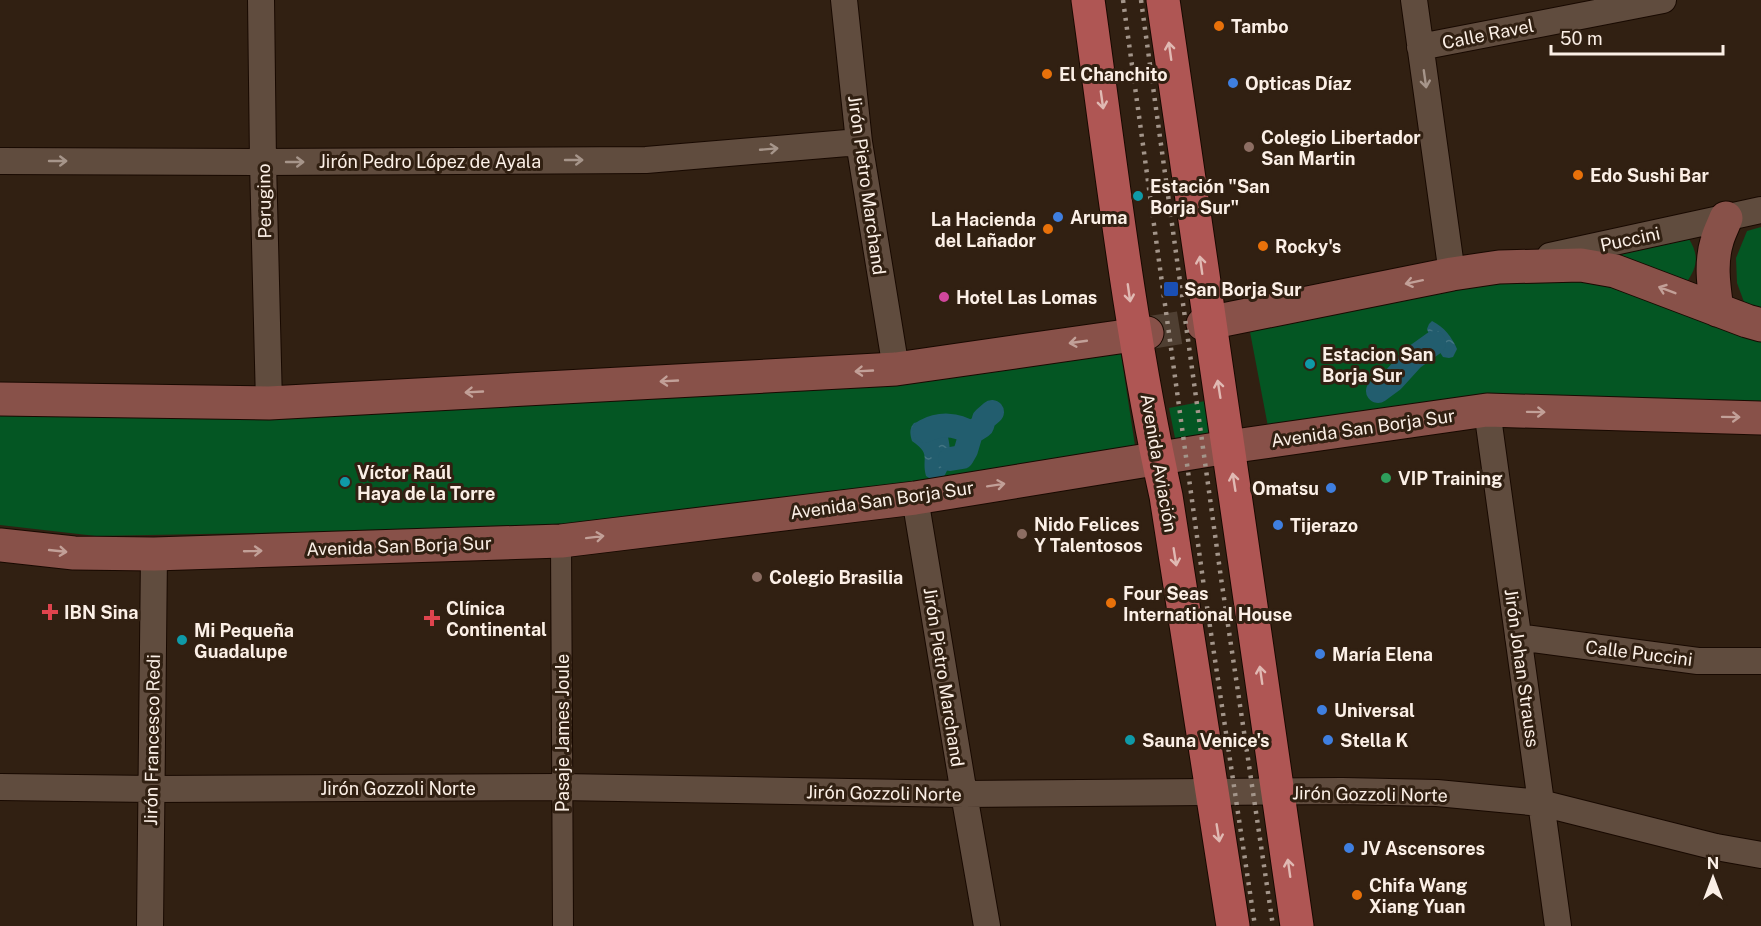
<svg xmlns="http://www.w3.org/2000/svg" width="1761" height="926" font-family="'Public Sans',sans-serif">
<defs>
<pattern id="water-ripples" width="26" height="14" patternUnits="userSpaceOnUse" patternTransform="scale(1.5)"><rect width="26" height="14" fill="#225d6e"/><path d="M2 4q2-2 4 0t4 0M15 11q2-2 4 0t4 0" fill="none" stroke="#437583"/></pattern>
</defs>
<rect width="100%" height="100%" fill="#312012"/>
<path fill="#045623" d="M 1761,227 L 1761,312 L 1744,302 L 1737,283 L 1736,258 L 1747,231 Z
M 1689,239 C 1699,255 1698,267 1686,283 L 1620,256 L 1624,248 Z
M 1521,278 L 1596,283 L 1761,338 L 1761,403 L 1269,432 L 1250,332 L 1443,287 Z
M 1120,348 L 1136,452 L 1019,475 L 566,527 L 96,536 L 0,525 L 0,415 L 594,400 L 889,386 Z
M 1210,400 L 1216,436 L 1176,443 L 1169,408 Z"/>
<path fill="url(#water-ripples)" d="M 1432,321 C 1444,327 1452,337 1457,349 L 1453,357 L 1449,358 L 1443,357 L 1430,337 L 1427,329 L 1429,324 Z
M 918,422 L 922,423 L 928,436 L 948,437 C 951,451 952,468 941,480 L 934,481 L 926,476 C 921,457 932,455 912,441 C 910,434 909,429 914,423 Z"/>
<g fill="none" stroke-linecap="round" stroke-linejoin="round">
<path stroke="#225d6e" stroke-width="24" d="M 1378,391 L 1393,380 L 1413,358 L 1434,343
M 925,431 C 940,423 956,424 971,433
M 950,459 L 962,457 L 966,450 L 971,433 L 982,426 L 984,419 L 992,412"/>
<path stroke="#4f3f32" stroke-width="33" stroke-dasharray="33 16" stroke-linecap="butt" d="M 1147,333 L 1203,324"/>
<defs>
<path id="pedestrian" d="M 561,541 L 563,926"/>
<path id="minor" d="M 261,0 L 263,162 L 269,403
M 844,0 L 859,142 L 896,369
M 1414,0 L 1452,274
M 1420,47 L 1663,0
M 0,161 L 263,162 L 646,160 L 859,142
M 1550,256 L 1761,210
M 1487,410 L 1558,926
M 915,498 L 964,794 L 987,926
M 1518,637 L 1698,661 L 1761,661
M 0,787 L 152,789 L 561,787 L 964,794 L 1342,791 L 1437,793 L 1541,803 L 1716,847 L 1761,855
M 150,926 L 154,554"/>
<path id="secondary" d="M 1717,310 C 1714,287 1710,264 1717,241 C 1719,233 1723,226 1726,218
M 1203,324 L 1452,274 L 1499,267 L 1581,265 L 1615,271 L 1747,321 L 1761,325
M 0,399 L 269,403 L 896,369 L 1147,333
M 0,545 L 74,553 L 154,554 L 561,541 L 915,498 L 1228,447 L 1487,410 L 1761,418"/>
<path id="primary" d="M 1088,0 C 1111,165 1130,333 1166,496 L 1233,926
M 1163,0 C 1208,309 1253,617 1297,926"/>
</defs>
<use href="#pedestrian" stroke="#180901" stroke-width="22"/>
<use href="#minor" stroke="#180901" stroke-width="28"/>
<use href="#secondary" stroke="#180901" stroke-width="35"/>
<use href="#primary" stroke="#180901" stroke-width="35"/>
<use href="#pedestrian" stroke="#604c3e" stroke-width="20"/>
<use href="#minor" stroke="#604c3e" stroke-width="26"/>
<use href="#secondary" stroke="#885149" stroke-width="33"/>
<use href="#primary" stroke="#af5654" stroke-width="33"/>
<path stroke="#a3958a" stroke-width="4.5" stroke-dasharray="3 6" stroke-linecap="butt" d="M 1123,0 L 1203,580 L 1255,926
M 1141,0 L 1221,578 L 1273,926"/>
</g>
<defs><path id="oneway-shaft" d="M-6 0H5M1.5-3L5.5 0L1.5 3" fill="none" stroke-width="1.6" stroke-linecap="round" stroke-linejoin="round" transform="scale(1.5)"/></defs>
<g stroke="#e0b9b3">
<use href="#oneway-shaft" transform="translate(1170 51) rotate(-98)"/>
<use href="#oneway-shaft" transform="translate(1102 100) rotate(82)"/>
<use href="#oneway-shaft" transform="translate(1201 265) rotate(-98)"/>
<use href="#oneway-shaft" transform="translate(1129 293) rotate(82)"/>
<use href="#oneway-shaft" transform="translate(1219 389) rotate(-99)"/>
<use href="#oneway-shaft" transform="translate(1234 482) rotate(-99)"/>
<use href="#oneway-shaft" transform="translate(1175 557) rotate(81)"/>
<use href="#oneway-shaft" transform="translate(1261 675) rotate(-98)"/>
<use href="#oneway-shaft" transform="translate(1218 833) rotate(81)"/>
<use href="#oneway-shaft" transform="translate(1289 868) rotate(-98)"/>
</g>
<g stroke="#a6958a">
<use href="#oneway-shaft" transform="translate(1425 79) rotate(82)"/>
<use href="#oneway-shaft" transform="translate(769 149) rotate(-5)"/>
<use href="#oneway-shaft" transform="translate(574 160)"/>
<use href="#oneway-shaft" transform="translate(58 161)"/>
<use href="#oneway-shaft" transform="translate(295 162)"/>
</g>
<g stroke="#c2a098">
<use href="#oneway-shaft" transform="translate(1414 282) rotate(168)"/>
<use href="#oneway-shaft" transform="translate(1667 290) rotate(-159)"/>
<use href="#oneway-shaft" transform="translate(1078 342) rotate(172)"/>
<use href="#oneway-shaft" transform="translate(864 371) rotate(177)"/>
<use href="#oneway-shaft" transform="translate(669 381) rotate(177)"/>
<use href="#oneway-shaft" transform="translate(474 392) rotate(177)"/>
<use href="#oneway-shaft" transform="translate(1536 412) rotate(1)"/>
<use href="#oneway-shaft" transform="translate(1731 417) rotate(1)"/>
<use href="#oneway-shaft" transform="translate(996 485) rotate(-9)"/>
<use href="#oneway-shaft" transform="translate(595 537) rotate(-7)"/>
<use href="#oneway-shaft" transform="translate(58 551) rotate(6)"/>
<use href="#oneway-shaft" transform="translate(253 551) rotate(-2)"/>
</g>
<g fill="#e8710a" stroke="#312012" stroke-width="2">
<circle cx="1219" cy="26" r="6"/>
<circle cx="1047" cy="74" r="6"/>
<circle cx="1578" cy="175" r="6"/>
<circle cx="1048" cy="229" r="6"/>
<circle cx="1263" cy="246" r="6"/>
<circle cx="1111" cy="603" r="6"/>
<circle cx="1357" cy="895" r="6"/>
</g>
<g fill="#3f7fe0" stroke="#312012" stroke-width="2">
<circle cx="1233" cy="83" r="6"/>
<circle cx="1058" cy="217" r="6"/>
<circle cx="1331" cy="488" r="6"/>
<circle cx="1278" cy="525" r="6"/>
<circle cx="1320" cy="654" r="6"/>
<circle cx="1322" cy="710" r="6"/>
<circle cx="1328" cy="740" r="6"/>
<circle cx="1349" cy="848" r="6"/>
</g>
<g fill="#8d6e63" stroke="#312012" stroke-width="2">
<circle cx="1249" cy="147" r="6"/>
<circle cx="1022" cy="534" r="6"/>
<circle cx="757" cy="577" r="6"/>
</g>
<g fill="#0f9aa8" stroke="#312012" stroke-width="2">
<circle cx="1138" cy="196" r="6"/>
<circle cx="1310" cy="364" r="6"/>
<circle cx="345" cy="482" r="6"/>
<circle cx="182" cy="640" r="6"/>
<circle cx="1130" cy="740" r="6"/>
</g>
<rect fill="#1a4fb4" stroke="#312012" stroke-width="2" x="1163" y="281" width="16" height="16" rx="3"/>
<circle fill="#d1479c" stroke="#312012" stroke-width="2" cx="944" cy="297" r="6"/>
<circle fill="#2e9e5b" stroke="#312012" stroke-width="2" cx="1386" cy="478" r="6"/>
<g fill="#e0444e" stroke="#312012" stroke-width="2">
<path d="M47 603h6v6h6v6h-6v6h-6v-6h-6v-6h6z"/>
<path d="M429 609h6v6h6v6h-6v6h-6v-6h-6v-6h6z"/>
</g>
<g text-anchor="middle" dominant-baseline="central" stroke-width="6" stroke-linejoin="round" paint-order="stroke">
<g font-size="18" font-weight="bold" fill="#fbefe6" stroke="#312012" text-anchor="start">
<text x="1231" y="26">Tambo</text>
<text x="1059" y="74">El Chanchito</text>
<text x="1245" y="83">Opticas Díaz</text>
<text x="1261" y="137">Colegio Libertador<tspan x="1261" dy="21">San Martin</tspan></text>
<text x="1590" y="175">Edo Sushi Bar</text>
<text x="1150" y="186">Estación "San<tspan x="1150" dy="21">Borja Sur"</tspan></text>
<text x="1070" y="217">Aruma</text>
<text x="1036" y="219" text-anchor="end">La Hacienda<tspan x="1036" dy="21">del Lañador</tspan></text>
<text x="1275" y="246">Rocky's</text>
<text x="1184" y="289">San Borja Sur</text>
<text x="956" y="297">Hotel Las Lomas</text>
<text x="1322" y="354">Estacion San<tspan x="1322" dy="21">Borja Sur</tspan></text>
<text x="357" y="472">Víctor Raúl<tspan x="357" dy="21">Haya de la Torre</tspan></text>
<text x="1398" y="478">VIP Training</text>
<text x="1319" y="488" text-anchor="end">Omatsu</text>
<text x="1034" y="524">Nido Felices<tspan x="1034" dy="21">Y Talentosos</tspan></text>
<text x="1290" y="525">Tijerazo</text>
<text x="769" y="577">Colegio Brasilia</text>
<text x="1123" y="593">Four Seas<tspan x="1123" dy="21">International House</tspan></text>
<text x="446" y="608">Clínica<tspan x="446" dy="21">Continental</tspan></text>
<text x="64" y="612">IBN Sina</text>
<text x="194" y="630">Mi Pequeña<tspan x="194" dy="21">Guadalupe</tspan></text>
<text x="1332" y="654">María Elena</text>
<text x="1334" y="710">Universal</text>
<text x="1142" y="740">Sauna Venice's</text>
<text x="1340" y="740">Stella K</text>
<text x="1361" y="848">JV Ascensores</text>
<text x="1369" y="885">Chifa Wang<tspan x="1369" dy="21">Xiang Yuan</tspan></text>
</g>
<g font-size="18" fill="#fbefe6" stroke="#312012">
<text transform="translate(1488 34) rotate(-11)">Calle Ravel</text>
<text x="430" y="161">Jirón Pedro López de Ayala</text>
<text transform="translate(867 185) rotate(82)">Jirón Pietro Marchand</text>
<text transform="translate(264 201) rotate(-91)">Perugino</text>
<text transform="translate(1630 239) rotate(-12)">Puccini</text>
<text transform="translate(1363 428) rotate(-8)">Avenida San Borja Sur</text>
<text transform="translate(1159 463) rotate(80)">Avenida Aviación</text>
<text transform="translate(882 500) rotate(-8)">Avenida San Borja Sur</text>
<text transform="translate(399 546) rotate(-2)">Avenida San Borja Sur</text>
<text transform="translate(1639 653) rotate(7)">Calle Puccini</text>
<text transform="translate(1522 668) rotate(82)">Jirón Johan Strauss</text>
<text transform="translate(944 677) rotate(81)">Jirón Pietro Marchand</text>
<text transform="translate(562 733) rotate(-90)">Pasaje James Joule</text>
<text transform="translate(152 740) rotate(-89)">Jirón Francesco Redi</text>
<text x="398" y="788">Jirón Gozzoli Norte</text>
<text transform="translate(884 793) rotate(1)">Jirón Gozzoli Norte</text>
<text transform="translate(1370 794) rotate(1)">Jirón Gozzoli Norte</text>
</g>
</g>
<g transform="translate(1713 878)" stroke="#312012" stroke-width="4.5" paint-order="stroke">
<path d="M0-4.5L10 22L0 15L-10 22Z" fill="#fbefe6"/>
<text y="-9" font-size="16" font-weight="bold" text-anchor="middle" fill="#fbefe6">N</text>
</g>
<path d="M1551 45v9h172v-9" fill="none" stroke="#fbefe6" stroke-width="3"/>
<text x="1560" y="45" font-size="18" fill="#fbefe6" stroke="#312012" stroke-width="4.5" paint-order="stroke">50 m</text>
</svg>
